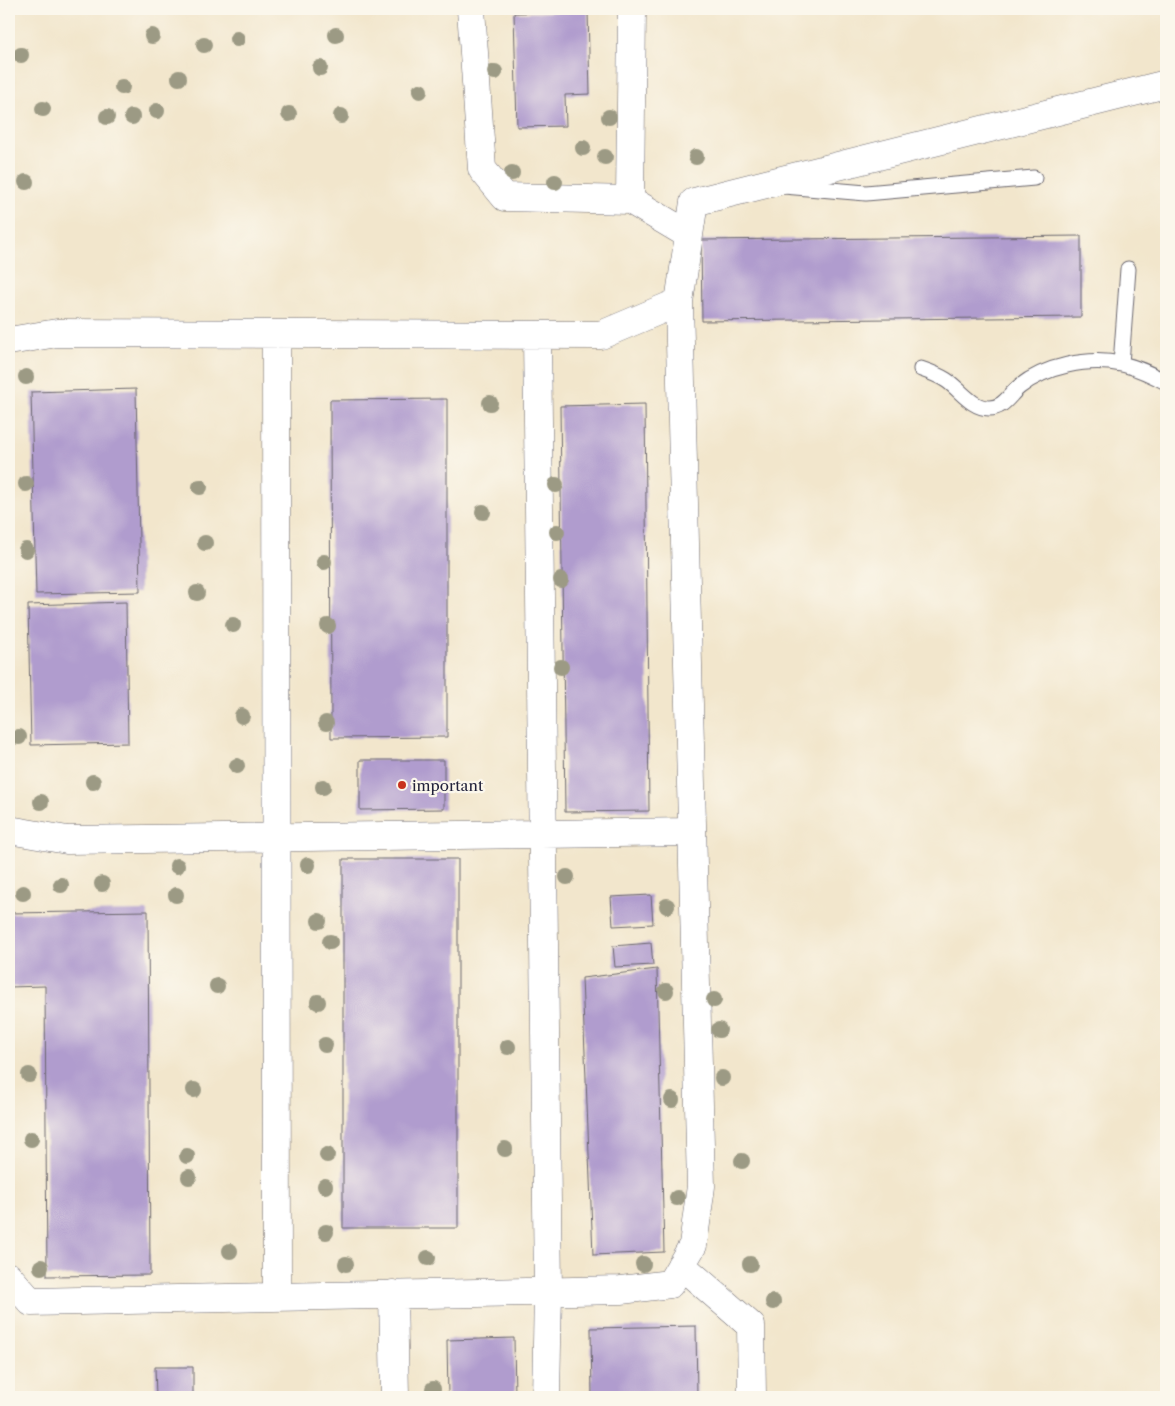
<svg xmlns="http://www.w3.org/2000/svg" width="1175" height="1406" font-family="'Libre Caslon Text',serif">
<rect width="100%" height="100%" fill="#fbf7ec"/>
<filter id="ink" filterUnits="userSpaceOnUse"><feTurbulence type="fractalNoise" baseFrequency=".02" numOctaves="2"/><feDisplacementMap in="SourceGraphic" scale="10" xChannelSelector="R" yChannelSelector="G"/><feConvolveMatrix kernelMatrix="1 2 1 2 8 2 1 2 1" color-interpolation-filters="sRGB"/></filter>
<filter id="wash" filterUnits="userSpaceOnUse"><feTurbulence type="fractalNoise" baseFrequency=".0096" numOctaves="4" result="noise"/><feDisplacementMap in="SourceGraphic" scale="20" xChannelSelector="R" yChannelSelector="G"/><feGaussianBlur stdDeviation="1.12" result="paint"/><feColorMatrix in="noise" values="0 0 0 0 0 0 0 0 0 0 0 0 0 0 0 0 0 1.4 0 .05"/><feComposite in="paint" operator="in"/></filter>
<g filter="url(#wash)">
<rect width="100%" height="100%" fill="#f2e6cc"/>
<g id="blocks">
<path fill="#b09cce" d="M 588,11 L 590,94 L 565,95 L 566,126 L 517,127 L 514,13 Z
M 1081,236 L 1081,317 L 702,321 L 701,240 Z
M 136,389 L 140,592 L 36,594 L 31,392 Z
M 447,399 L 447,737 L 331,738 L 330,400 Z
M 645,404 L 649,811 L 565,812 L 560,406 Z
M 126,602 L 128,743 L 31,745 L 28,605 Z
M 360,760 L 444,760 L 444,809 L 360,810 Z
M 343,859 L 458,859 L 458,1228 L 343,1228 Z
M 651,895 L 653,924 L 613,926 L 611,897 Z
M 148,911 L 150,1275 L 47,1276 L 45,986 L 9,987 L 9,913 Z
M 651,943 L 653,965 L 615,967 L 613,946 Z
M 657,969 L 664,1252 L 593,1255 L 582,978 Z
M 696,1326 L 697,1397 L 592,1397 L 591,1328 Z
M 514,1338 L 515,1397 L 448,1397 L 447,1340 Z
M 155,1367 L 193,1367 L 193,1397 L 156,1397 Z"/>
</g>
</g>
<g filter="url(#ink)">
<use href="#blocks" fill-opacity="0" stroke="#6b676e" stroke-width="1"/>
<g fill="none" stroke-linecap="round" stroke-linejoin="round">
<defs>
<path id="service" d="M 784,186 L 866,193 L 1034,178
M 1121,364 L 1128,269
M 921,369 C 930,372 938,375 946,380 C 960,389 971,408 989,408 C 1004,408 1009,395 1019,387 C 1045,366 1088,357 1121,364 C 1137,367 1152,375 1166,382"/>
<path id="minor" d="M 471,9 L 482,169 L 505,197 L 630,200 L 689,235
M 630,200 L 632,9
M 276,334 L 277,1297
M 537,335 L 548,1291 L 546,1397
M 9,341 L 57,333 L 601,335 L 679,302
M 9,830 L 67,840 L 692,832
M 681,1265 L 751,1326 L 752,1397
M 9,1277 L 31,1302 L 621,1290 L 670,1284 L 693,1245 L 701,1186 L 679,302 L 694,202 L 1166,84
M 393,1294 L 395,1397"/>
</defs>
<use href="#service" stroke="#6b676e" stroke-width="17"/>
<use href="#minor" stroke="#6b676e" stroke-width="29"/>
<use href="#service" stroke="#fff" stroke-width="15"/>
<use href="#minor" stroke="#fff" stroke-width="28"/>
</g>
<g fill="#9c9a84">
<circle cx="336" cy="35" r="8"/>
<circle cx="152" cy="36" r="8"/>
<circle cx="237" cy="39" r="8"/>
<circle cx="204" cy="45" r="8"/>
<circle cx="21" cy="55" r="8"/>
<circle cx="320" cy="68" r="8"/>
<circle cx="495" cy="72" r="8"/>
<circle cx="179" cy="78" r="8"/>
<circle cx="122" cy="87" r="8"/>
<circle cx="420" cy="91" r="8"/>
<circle cx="43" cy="109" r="8"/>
<circle cx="157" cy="111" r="8"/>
<circle cx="289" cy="114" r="8"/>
<circle cx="341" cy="116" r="8"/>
<circle cx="107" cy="117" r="8"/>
<circle cx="132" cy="117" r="8"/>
<circle cx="609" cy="117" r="8"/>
<circle cx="583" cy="148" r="8"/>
<circle cx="605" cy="157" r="8"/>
<circle cx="696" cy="157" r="8"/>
<circle cx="512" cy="173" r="8"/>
<circle cx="26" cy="182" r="8"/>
<circle cx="555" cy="182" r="8"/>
<circle cx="26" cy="377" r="8"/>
<circle cx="490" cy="403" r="8"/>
<circle cx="26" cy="484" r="8"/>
<circle cx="556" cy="485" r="8"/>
<circle cx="200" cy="487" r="8"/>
<circle cx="483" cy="512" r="8"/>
<circle cx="557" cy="532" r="8"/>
<circle cx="205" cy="543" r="8"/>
<circle cx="26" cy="550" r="8"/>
<circle cx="324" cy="562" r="8"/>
<circle cx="561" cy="580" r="8"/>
<circle cx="197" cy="593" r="8"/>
<circle cx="233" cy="625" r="8"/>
<circle cx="328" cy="626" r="8"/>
<circle cx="561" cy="667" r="8"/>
<circle cx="242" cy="716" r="8"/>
<circle cx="326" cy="723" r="8"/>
<circle cx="19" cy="737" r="8"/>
<circle cx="237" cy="766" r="8"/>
<circle cx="93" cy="782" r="8"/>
<circle cx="323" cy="787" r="8"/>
<circle cx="41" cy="802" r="8"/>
<circle cx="308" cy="865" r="8"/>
<circle cx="177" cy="866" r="8"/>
<circle cx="567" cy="877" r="8"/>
<circle cx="102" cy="884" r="8"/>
<circle cx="61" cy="885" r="8"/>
<circle cx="23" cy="893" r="8"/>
<circle cx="176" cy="895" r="8"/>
<circle cx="667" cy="906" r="8"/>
<circle cx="319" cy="921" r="8"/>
<circle cx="330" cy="942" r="8"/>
<circle cx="217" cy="986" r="8"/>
<circle cx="666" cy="991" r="8"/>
<circle cx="714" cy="1000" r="8"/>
<circle cx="318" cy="1002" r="8"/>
<circle cx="719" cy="1030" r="8"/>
<circle cx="325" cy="1045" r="8"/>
<circle cx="508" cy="1047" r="8"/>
<circle cx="29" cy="1075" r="8"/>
<circle cx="722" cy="1078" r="8"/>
<circle cx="194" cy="1090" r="8"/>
<circle cx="672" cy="1100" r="8"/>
<circle cx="31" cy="1139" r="8"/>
<circle cx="505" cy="1149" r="8"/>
<circle cx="327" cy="1155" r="8"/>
<circle cx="187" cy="1156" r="8"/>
<circle cx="742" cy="1161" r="8"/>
<circle cx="189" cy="1177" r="8"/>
<circle cx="325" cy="1186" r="8"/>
<circle cx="677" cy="1198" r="8"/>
<circle cx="326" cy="1232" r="8"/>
<circle cx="230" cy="1251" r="8"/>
<circle cx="428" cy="1258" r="8"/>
<circle cx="346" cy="1264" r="8"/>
<circle cx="643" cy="1264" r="8"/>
<circle cx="750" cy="1264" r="8"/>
<circle cx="41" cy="1267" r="8"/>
<circle cx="773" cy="1302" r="8"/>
<circle cx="433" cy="1389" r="8"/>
</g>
</g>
<circle fill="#c8321e" stroke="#fbf7ec" stroke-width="2" cx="402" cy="785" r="5"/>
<g text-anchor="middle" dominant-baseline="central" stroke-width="4.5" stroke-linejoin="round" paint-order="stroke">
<g font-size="15" fill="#22223b" stroke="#fbf7ec" text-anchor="start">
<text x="412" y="785">important</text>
</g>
</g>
<rect width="1175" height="1406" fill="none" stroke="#fbf7ec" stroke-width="30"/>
</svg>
